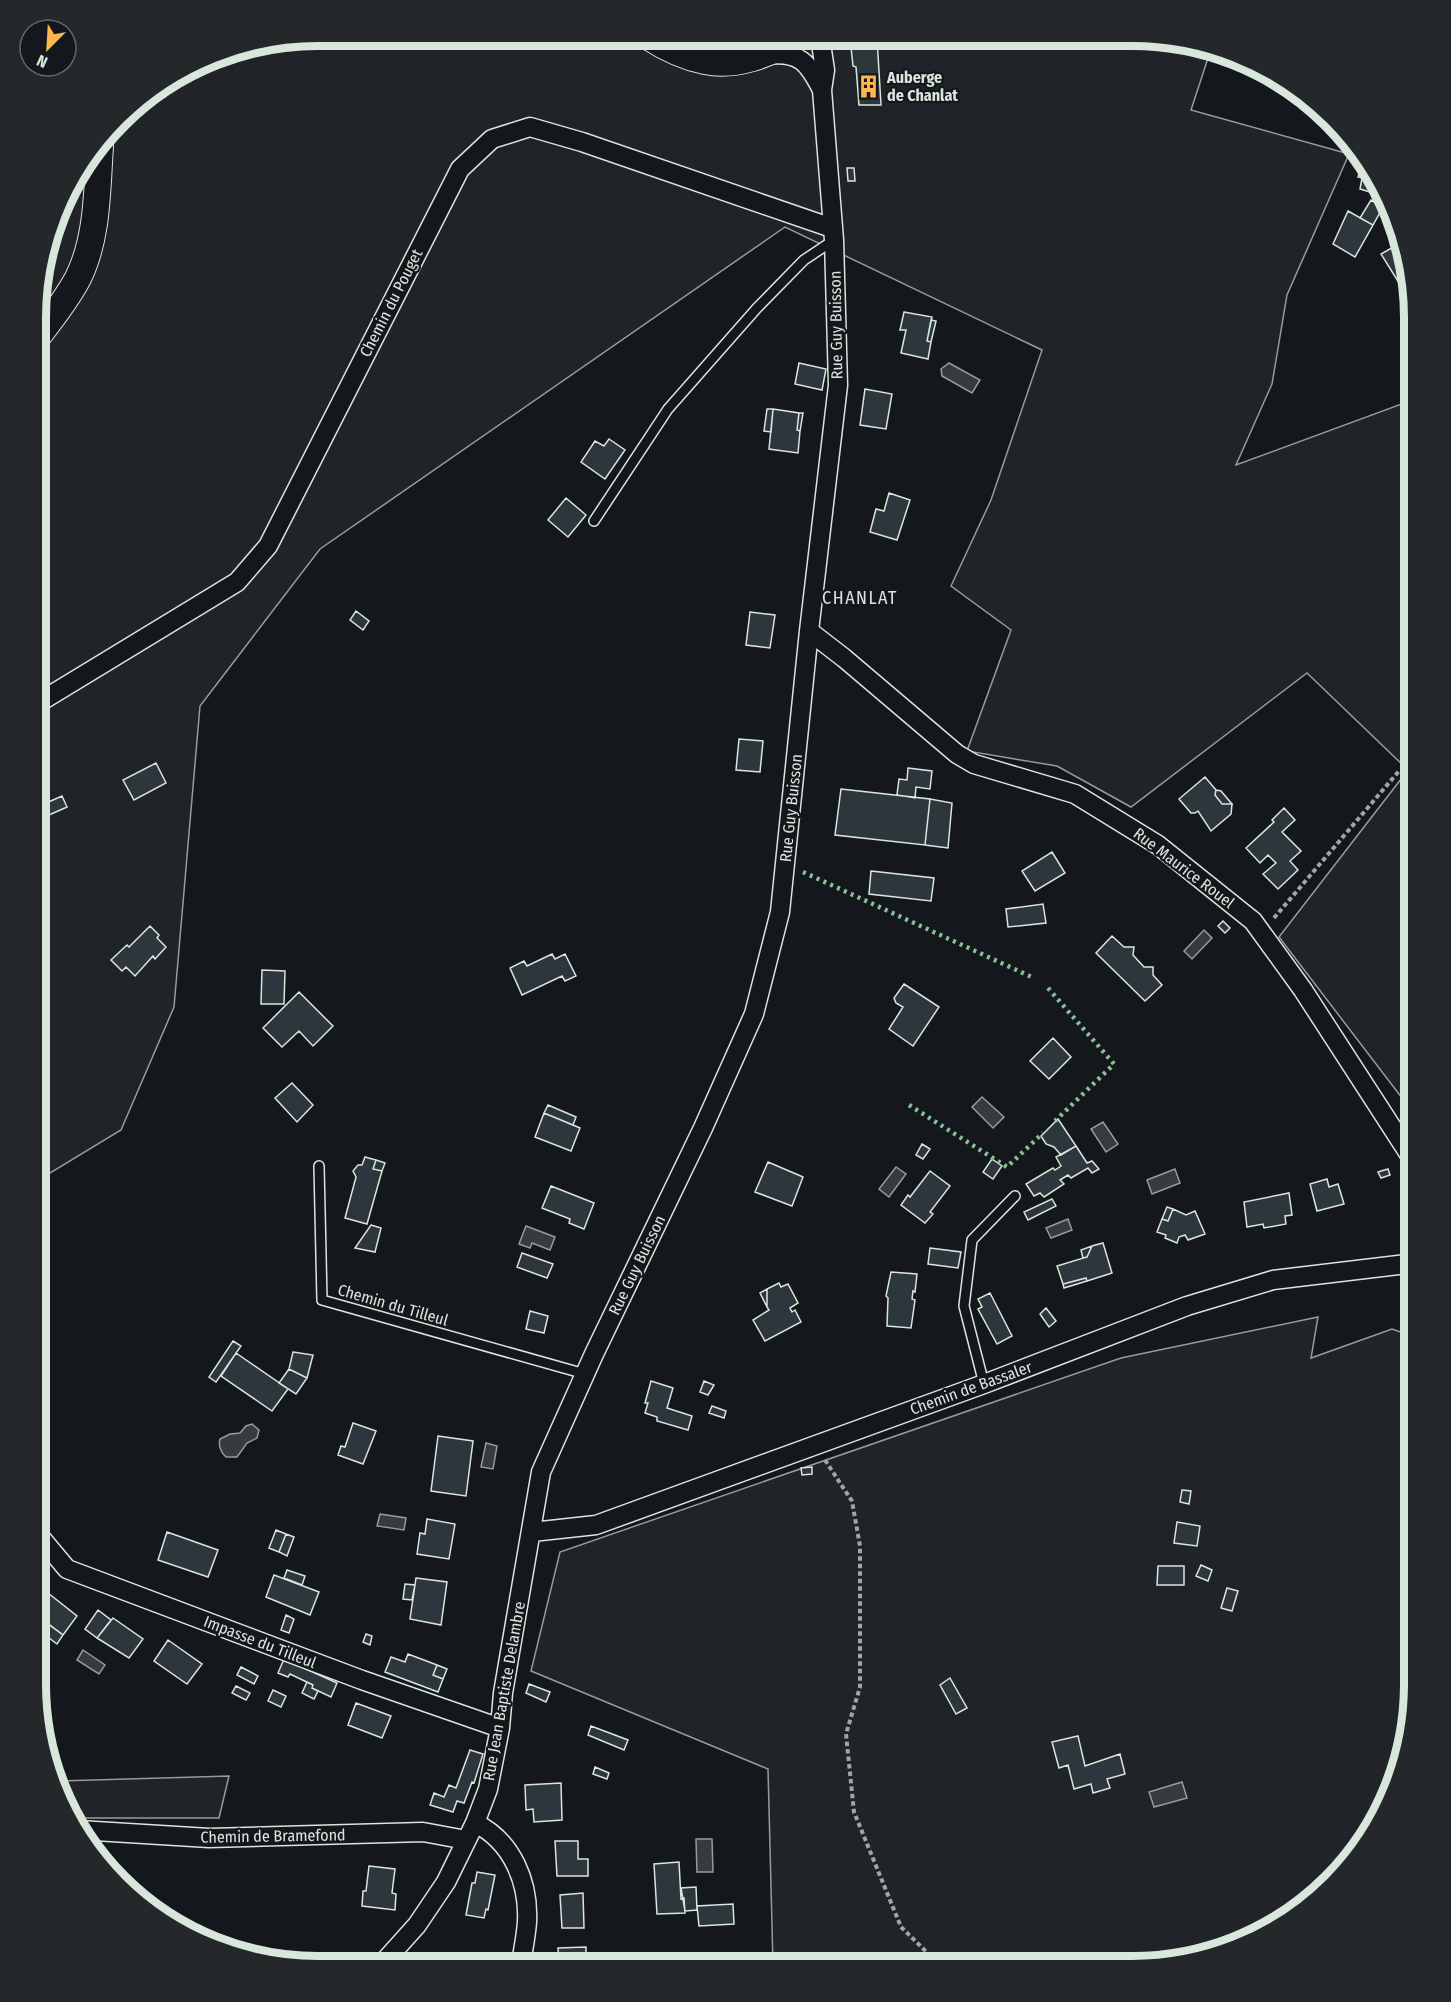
<svg xmlns="http://www.w3.org/2000/svg" width="1451" height="2002" font-family="'Fira Sans Condensed',sans-serif">
<rect width="100%" height="100%" fill="#14181c"/>
<path fill="#202428" stroke="#939e99" stroke-width="1.5" d="M 318,36 L 1170,38 L 1211,49 L 1191,110 L 1349,154 L 1287,295 L 1272,384 L 1236,465 L 1415,399 L 1415,1115 L 1279,937 L 1408,770 L 1307,673 L 1131,807 L 1057,766 L 967,751 L 1011,630 L 951,586 L 991,500 L 1042,350 L 785,227 L 320,549 L 200,706 L 174,1007 L 121,1130 L 37,1181 L 38,281 L 74,177 L 132,106 L 227,51 Z
M 1318,1317 L 1311,1358 L 1392,1329 L 1415,1337 L 1414,1703 L 1400,1775 L 1367,1841 L 1319,1896 L 1258,1937 L 1133,1966 L 773,1965 L 768,1769 L 531,1671 L 560,1552 L 1121,1358 Z
M 229,1776 L 219,1818 L 71,1818 L 65,1809 L 59,1781 Z"/>
<path fill="#363b3e" stroke="#939e99" stroke-width="1.5" d="M 949,363 L 980,380 L 972,393 L 942,376 L 941,369 Z
M 1204,930 L 1212,938 L 1192,959 L 1184,951 Z
M 982,1097 L 1004,1117 L 993,1128 L 972,1107 Z
M 1103,1122 L 1118,1144 L 1106,1152 L 1091,1129 Z
M 896,1167 L 906,1174 L 889,1197 L 879,1189 Z
M 1175,1169 L 1180,1183 L 1152,1194 L 1147,1180 Z
M 1068,1219 L 1072,1230 L 1051,1238 L 1046,1228 Z
M 526,1226 L 555,1237 L 550,1250 L 532,1243 L 530,1248 L 519,1244 Z
M 252,1424 L 259,1430 L 257,1438 L 247,1443 L 237,1457 L 226,1457 C 221,1453 218,1445 220,1439 L 230,1434 L 240,1433 L 246,1426 Z
M 486,1443 L 497,1446 L 493,1469 L 481,1467 Z
M 380,1514 L 406,1518 L 404,1530 L 377,1526 Z
M 83,1650 L 105,1665 L 99,1674 L 77,1660 Z
M 1182,1782 L 1187,1798 L 1154,1807 L 1149,1792 Z
M 696,1839 L 712,1839 L 713,1872 L 697,1872 Z"/>
<path fill="#2c363c" stroke="#d8e6dc" stroke-width="1.5" d="M 850,38 L 877,38 L 881,105 L 859,105 L 856,67 L 853,66 Z
M 1280,80 L 1301,92 L 1299,99 L 1276,91 Z
M 1362,164 L 1378,183 L 1373,182 L 1370,192 L 1360,189 L 1362,178 L 1358,177 Z
M 847,168 L 854,168 L 855,181 L 848,181 Z
M 1371,200 L 1383,207 L 1373,225 L 1360,218 Z
M 1348,211 L 1373,225 L 1355,257 L 1333,244 Z
M 1396,236 L 1411,302 L 1381,254 L 1397,245 L 1393,238 Z
M 904,312 L 932,317 L 927,341 L 931,342 L 928,359 L 901,353 L 906,330 L 900,330 Z
M 931,320 L 936,321 L 931,342 L 927,341 Z
M 799,363 L 826,369 L 822,390 L 795,384 Z
M 865,389 L 892,394 L 886,429 L 860,425 Z
M 767,409 L 773,409 L 771,432 L 764,431 Z
M 773,409 L 799,413 L 797,430 L 800,431 L 798,453 L 769,449 Z
M 799,413 L 803,413 L 800,431 L 797,430 Z
M 609,439 L 625,450 L 605,479 L 581,462 L 595,441 L 604,446 Z
M 889,493 L 910,500 L 897,540 L 870,532 L 876,509 L 884,511 Z
M 566,498 L 586,515 L 568,537 L 548,520 Z
M 356,611 L 369,621 L 363,630 L 350,620 Z
M 750,612 L 775,615 L 770,648 L 746,645 Z
M 739,739 L 763,741 L 760,772 L 736,770 Z
M 156,763 L 166,783 L 134,800 L 123,780 Z
M 908,768 L 932,771 L 930,789 L 916,787 L 915,798 L 897,795 L 899,779 L 907,780 Z
M 1205,777 L 1216,790 L 1215,795 L 1222,804 L 1232,804 L 1231,814 L 1211,831 L 1198,811 L 1195,813 L 1191,813 L 1179,799 Z
M 841,789 L 930,799 L 925,845 L 835,835 Z
M 1216,790 L 1221,791 L 1232,804 L 1222,804 L 1215,795 Z
M 62,796 L 67,807 L 49,815 L 44,804 Z
M 930,799 L 952,803 L 948,848 L 925,845 Z
M 1284,808 L 1295,820 L 1282,832 L 1301,851 L 1290,861 L 1298,870 L 1278,889 L 1263,874 L 1276,863 L 1268,855 L 1260,863 L 1246,848 L 1274,822 L 1272,820 Z
M 1052,852 L 1065,873 L 1035,891 L 1022,871 Z
M 871,871 L 934,878 L 931,901 L 869,894 Z
M 1043,904 L 1046,923 L 1008,927 L 1006,909 Z
M 1223,921 L 1230,928 L 1225,933 L 1218,926 Z
M 150,926 L 159,935 L 157,938 L 166,947 L 155,959 L 153,956 L 135,976 L 126,967 L 122,971 L 111,960 L 127,945 L 129,947 Z
M 1112,936 L 1124,947 L 1134,947 L 1133,955 L 1144,967 L 1153,967 L 1153,975 L 1162,985 L 1145,1001 L 1096,953 Z
M 552,954 L 555,959 L 565,954 L 576,976 L 565,981 L 562,976 L 522,995 L 510,968 L 524,961 L 527,966 Z
M 262,970 L 285,971 L 284,1004 L 261,1004 Z
M 904,984 L 939,1007 L 913,1046 L 889,1029 L 903,1007 L 896,1003 L 894,998 Z
M 299,992 L 333,1026 L 313,1046 L 299,1031 L 282,1047 L 263,1028 Z
M 1053,1038 L 1071,1057 L 1049,1079 L 1030,1061 Z
M 292,1083 L 313,1105 L 297,1122 L 275,1098 Z
M 548,1105 L 576,1117 L 573,1125 L 544,1113 Z
M 544,1113 L 580,1128 L 571,1151 L 535,1137 Z
M 1058,1119 L 1076,1146 L 1061,1155 L 1054,1147 L 1046,1144 L 1041,1136 Z
M 922,1144 L 930,1149 L 923,1159 L 916,1155 Z
M 1076,1146 L 1087,1163 L 1092,1161 L 1099,1169 L 1092,1173 L 1088,1168 L 1071,1178 L 1068,1175 L 1060,1180 L 1064,1184 L 1044,1197 L 1040,1193 L 1034,1196 L 1026,1184 L 1053,1168 L 1055,1170 L 1061,1166 L 1056,1157 Z
M 365,1157 L 376,1160 L 373,1169 L 382,1171 L 367,1224 L 345,1218 L 356,1177 L 353,1171 L 358,1165 L 362,1165 Z
M 992,1159 L 1002,1166 L 993,1179 L 983,1172 Z
M 376,1160 L 385,1163 L 382,1171 L 373,1169 Z
M 768,1162 L 803,1177 L 792,1206 L 755,1192 Z
M 1388,1169 L 1390,1175 L 1381,1178 L 1378,1172 Z
M 930,1171 L 950,1186 L 930,1212 L 933,1214 L 925,1223 L 901,1205 L 908,1195 L 910,1197 Z
M 1327,1179 L 1329,1187 L 1338,1184 L 1344,1204 L 1317,1211 L 1310,1184 Z
M 551,1186 L 594,1203 L 584,1229 L 569,1223 L 570,1219 L 542,1208 Z
M 1289,1193 L 1292,1215 L 1285,1216 L 1286,1224 L 1264,1228 L 1263,1224 L 1247,1227 L 1244,1202 Z
M 1052,1199 L 1056,1206 L 1028,1220 L 1024,1212 Z
M 1167,1207 L 1173,1209 L 1168,1221 L 1162,1219 Z
M 1173,1209 L 1186,1215 L 1195,1211 L 1205,1234 L 1188,1240 L 1185,1235 L 1179,1237 L 1177,1243 L 1165,1238 L 1166,1235 L 1157,1232 L 1162,1219 L 1168,1221 Z
M 371,1225 L 381,1228 L 375,1252 L 355,1248 Z
M 1103,1243 L 1112,1273 L 1087,1281 L 1086,1278 L 1063,1284 L 1057,1266 L 1087,1257 L 1092,1246 Z
M 1092,1246 L 1087,1257 L 1083,1258 L 1081,1250 Z
M 930,1248 L 961,1252 L 958,1268 L 928,1264 Z
M 522,1253 L 553,1264 L 547,1278 L 517,1267 Z
M 891,1272 L 917,1274 L 915,1292 L 913,1291 L 912,1299 L 915,1300 L 911,1328 L 887,1326 L 888,1298 L 886,1296 Z
M 1086,1278 L 1087,1281 L 1064,1288 L 1063,1284 Z
M 779,1283 L 781,1287 L 788,1284 L 798,1303 L 790,1308 L 792,1312 L 795,1310 L 801,1322 L 765,1341 L 753,1320 L 769,1310 L 767,1307 L 767,1289 Z
M 767,1289 L 767,1307 L 760,1293 Z
M 990,1293 L 1012,1336 L 997,1344 L 978,1309 L 982,1307 L 978,1299 Z
M 1046,1308 L 1056,1321 L 1049,1327 L 1040,1314 Z
M 530,1311 L 548,1316 L 544,1333 L 526,1329 Z
M 233,1341 L 241,1346 L 216,1382 L 209,1377 Z
M 293,1352 L 313,1355 L 307,1378 L 289,1369 Z
M 236,1353 L 288,1389 L 272,1411 L 221,1376 Z
M 289,1369 L 307,1378 L 296,1394 L 279,1383 Z
M 651,1381 L 673,1388 L 667,1408 L 692,1416 L 688,1430 L 657,1421 L 657,1417 L 645,1413 L 648,1403 L 645,1403 Z
M 704,1381 L 714,1385 L 708,1395 L 700,1392 Z
M 712,1406 L 726,1411 L 724,1418 L 709,1413 Z
M 353,1423 L 376,1431 L 363,1464 L 338,1455 L 341,1446 L 345,1447 Z
M 438,1436 L 473,1441 L 466,1496 L 431,1491 Z
M 812,1467 L 812,1474 L 802,1475 L 801,1468 Z
M 1182,1490 L 1191,1491 L 1189,1504 L 1180,1502 Z
M 427,1519 L 455,1524 L 449,1559 L 417,1554 L 420,1533 L 425,1534 Z
M 1177,1522 L 1200,1526 L 1197,1546 L 1174,1543 Z
M 276,1530 L 286,1534 L 279,1552 L 269,1548 Z
M 167,1532 L 218,1550 L 208,1577 L 158,1560 Z
M 286,1534 L 294,1537 L 287,1556 L 279,1552 Z
M 1201,1565 L 1212,1570 L 1208,1581 L 1196,1576 Z
M 1158,1566 L 1184,1566 L 1184,1585 L 1157,1585 Z
M 287,1570 L 305,1576 L 302,1585 L 284,1578 Z
M 274,1575 L 319,1592 L 310,1615 L 266,1597 Z
M 416,1578 L 447,1582 L 441,1625 L 410,1619 Z
M 405,1584 L 415,1585 L 412,1600 L 403,1599 Z
M 1227,1588 L 1238,1591 L 1232,1611 L 1221,1608 Z
M 36,1590 L 45,1597 L 36,1608 Z
M 48,1593 L 77,1616 L 63,1635 L 36,1615 L 36,1608 Z
M 98,1610 L 111,1620 L 97,1638 L 85,1629 Z
M 286,1615 L 294,1619 L 289,1633 L 281,1630 Z
M 113,1618 L 143,1639 L 129,1658 L 97,1638 Z
M 46,1622 L 63,1635 L 57,1644 L 40,1631 Z
M 366,1634 L 372,1636 L 370,1645 L 363,1642 Z
M 168,1640 L 202,1664 L 187,1684 L 154,1661 Z
M 408,1654 L 437,1665 L 433,1675 L 443,1679 L 438,1692 L 385,1672 L 391,1657 L 405,1662 Z
M 284,1659 L 337,1683 L 331,1697 L 312,1688 L 313,1685 L 290,1674 L 288,1677 L 278,1673 Z
M 437,1665 L 447,1669 L 443,1679 L 433,1675 Z
M 241,1667 L 258,1676 L 254,1684 L 237,1675 Z
M 950,1678 L 967,1708 L 956,1714 L 940,1685 Z
M 307,1682 L 313,1685 L 312,1688 L 318,1691 L 314,1699 L 302,1693 Z
M 529,1684 L 550,1692 L 546,1702 L 526,1693 Z
M 236,1686 L 250,1693 L 246,1700 L 232,1693 Z
M 273,1690 L 286,1696 L 281,1707 L 268,1701 Z
M 356,1703 L 391,1716 L 382,1738 L 348,1725 Z
M 591,1726 L 628,1740 L 624,1750 L 588,1735 Z
M 1078,1736 L 1085,1766 L 1120,1754 L 1125,1774 L 1107,1779 L 1110,1788 L 1093,1793 L 1091,1784 L 1074,1789 L 1068,1765 L 1059,1768 L 1052,1742 Z
M 470,1750 L 483,1754 L 474,1783 L 472,1782 L 464,1803 L 457,1801 L 453,1812 L 430,1805 L 434,1793 L 444,1797 L 449,1785 L 456,1788 Z
M 595,1767 L 609,1773 L 607,1779 L 593,1774 Z
M 561,1783 L 562,1820 L 534,1822 L 533,1809 L 526,1810 L 525,1785 Z
M 555,1841 L 578,1841 L 578,1859 L 588,1859 L 588,1876 L 557,1876 Z
M 679,1862 L 681,1899 L 684,1898 L 685,1913 L 657,1914 L 654,1864 Z
M 369,1866 L 395,1869 L 392,1893 L 396,1894 L 395,1910 L 362,1906 L 363,1891 L 366,1891 Z
M 477,1872 L 495,1875 L 488,1910 L 486,1909 L 484,1918 L 466,1915 L 472,1883 L 475,1883 Z
M 696,1887 L 697,1910 L 685,1911 L 681,1888 Z
M 583,1893 L 584,1928 L 562,1928 L 560,1895 Z
M 733,1904 L 734,1924 L 699,1926 L 697,1906 Z
M 586,1947 L 586,1964 L 559,1964 L 558,1948 Z
M 648,1957 L 648,1965 L 609,1965 L 608,1958 Z"/>
<g fill="none" stroke-linecap="round" stroke-linejoin="round">
<defs>
<path id="service" d="M 594,521 L 668,409 L 757,308 L 804,260 L 834,240
M 319,1166 L 322,1300 L 585,1374
M 984,1384 L 964,1306 L 972,1240 L 1015,1196"/>
<path id="minor" d="M 767,55 C 799,51 808,62 822,90
M 809,631 L 844,658 L 957,754 L 974,764 L 1075,794 L 1158,845 L 1253,921 L 1303,990 L 1415,1163
M 38,703 L 237,582 L 268,546 L 460,169 L 492,139 L 530,127 L 582,142 L 832,228
M 36,1532 L 67,1569 L 362,1680 L 500,1728
M 532,1532 L 596,1525 L 984,1384 L 1187,1306 L 1273,1280 L 1415,1263
M 475,1823 C 512,1841 529,1882 527,1922 C 526,1936 523,1950 521,1964
M 79,1830 L 209,1838 L 423,1832 L 466,1840
M 382,1964 L 417,1925 L 446,1882 L 475,1823 L 488,1789 L 500,1728 L 503,1693 L 541,1472 L 594,1354 L 703,1128 L 754,1014 L 780,912 L 809,631 L 838,385 L 834,240 L 822,90 L 825,70 L 820,37"/>
<path id="secondary" d="M 649,37 C 666,48 685,57 705,61 C 733,67 771,56 792,37
M 679,37 L 707,42 L 740,37
M 38,336 C 52,318 67,299 78,278 C 98,238 97,189 100,146"/>
</defs>
<use href="#service" stroke="#d8e6dc" stroke-width="12"/>
<use href="#minor" stroke="#d8e6dc" stroke-width="21"/>
<use href="#secondary" stroke="#d8e6dc" stroke-width="28"/>
<path stroke="#9da8a2" stroke-width="4" stroke-dasharray="4.5 3" stroke-linecap="butt" d="M 1274,918 L 1399,771
M 825,1460 L 852,1501 L 860,1546 L 860,1687 L 846,1734 L 854,1812 L 901,1927 L 940,1965"/>
<use href="#service" stroke="#14181c" stroke-width="9"/>
<use href="#minor" stroke="#14181c" stroke-width="18"/>
<use href="#secondary" stroke="#14181c" stroke-width="26"/>
<path stroke="#8ac095" stroke-width="4.5" stroke-dasharray="3 4.5" stroke-linecap="butt" d="M 803,872 L 1034,978
M 1048,988 L 1114,1064 L 1055,1121
M 909,1105 L 1007,1167 L 1043,1133"/>
</g>
<defs>
<symbol id="building-bare" viewBox="-9 -9 18 18"><path d="M-4-6H4V6H1V3H-1V6H-4ZM-2.5-4.3h1.7v1.8h-1.7ZM.8-4.3h1.7v1.8H.8ZM-2.5-1h1.7V.8h-1.7ZM.8-1h1.7V.8H.8Z" fill="#ffb74d" stroke="#14181c" stroke-width="2.5" paint-order="stroke"/></symbol>
</defs>
<g fill-rule="evenodd">
<use href="#building-bare" x="852" y="70" width="33" height="33"/>
</g>
<g text-anchor="middle" dominant-baseline="central" stroke-width="4.5" stroke-linejoin="round" paint-order="stroke">
<g font-size="16" font-weight="bold" fill="#d8e6dc" stroke="#14181c" text-anchor="start">
<text x="887" y="77">Auberge<tspan x="887" dy="18">de Chanlat</tspan></text>
</g>
<g font-size="16" fill="#d8e6dc" stroke="#14181c">
<text transform="translate(391 303) rotate(-63)">Chemin du Pouget</text>
<text transform="translate(836 325) rotate(-91)">Rue Guy Buisson</text>
<text transform="translate(791 808) rotate(-84)">Rue Guy Buisson</text>
<text transform="translate(1184 868) rotate(37)">Rue Maurice Rouel</text>
<text transform="translate(637 1265) rotate(-64)">Rue Guy Buisson</text>
<text transform="translate(393 1305) rotate(16)">Chemin du Tilleul</text>
<text transform="translate(971 1388) rotate(-20)">Chemin de Bassaler</text>
<text transform="translate(260 1642) rotate(21)">Impasse du Tilleul</text>
<text transform="translate(504 1691) rotate(-80)">Rue Jean Baptiste Delambre</text>
<text transform="translate(273 1836) rotate(-1)">Chemin de Bramefond</text>
</g>
<g font-size="18" letter-spacing="1.5" fill="#d8e6dc" stroke="#14181c">
<text x="860" y="598">CHANLAT</text>
</g>
</g>
<path d="M0 0H1451V2002H0ZM318 46H1132A272 272 0 0 1 1404 318V1684A272 272 0 0 1 1132 1956H318A272 272 0 0 1 46 1684V318A272 272 0 0 1 318 46Z" fill="#24282b" fill-rule="evenodd"/>
<path fill="none" stroke="#d8e6dc" stroke-width="8" d="M318 46H1132A272 272 0 0 1 1404 318V1684A272 272 0 0 1 1132 1956H318A272 272 0 0 1 46 1684V318A272 272 0 0 1 318 46Z"/>
<g transform="translate(48 48) rotate(204)"><circle r="28" fill="#14181c" stroke="#626a69" stroke-width="1.5"/>
<path d="M0-4.5L10 22L0 15L-10 22Z" fill="#ffb74d"/>
<text y="-9" font-size="16" font-weight="bold" text-anchor="middle" fill="#d8e6dc">N</text>
</g>
</svg>
